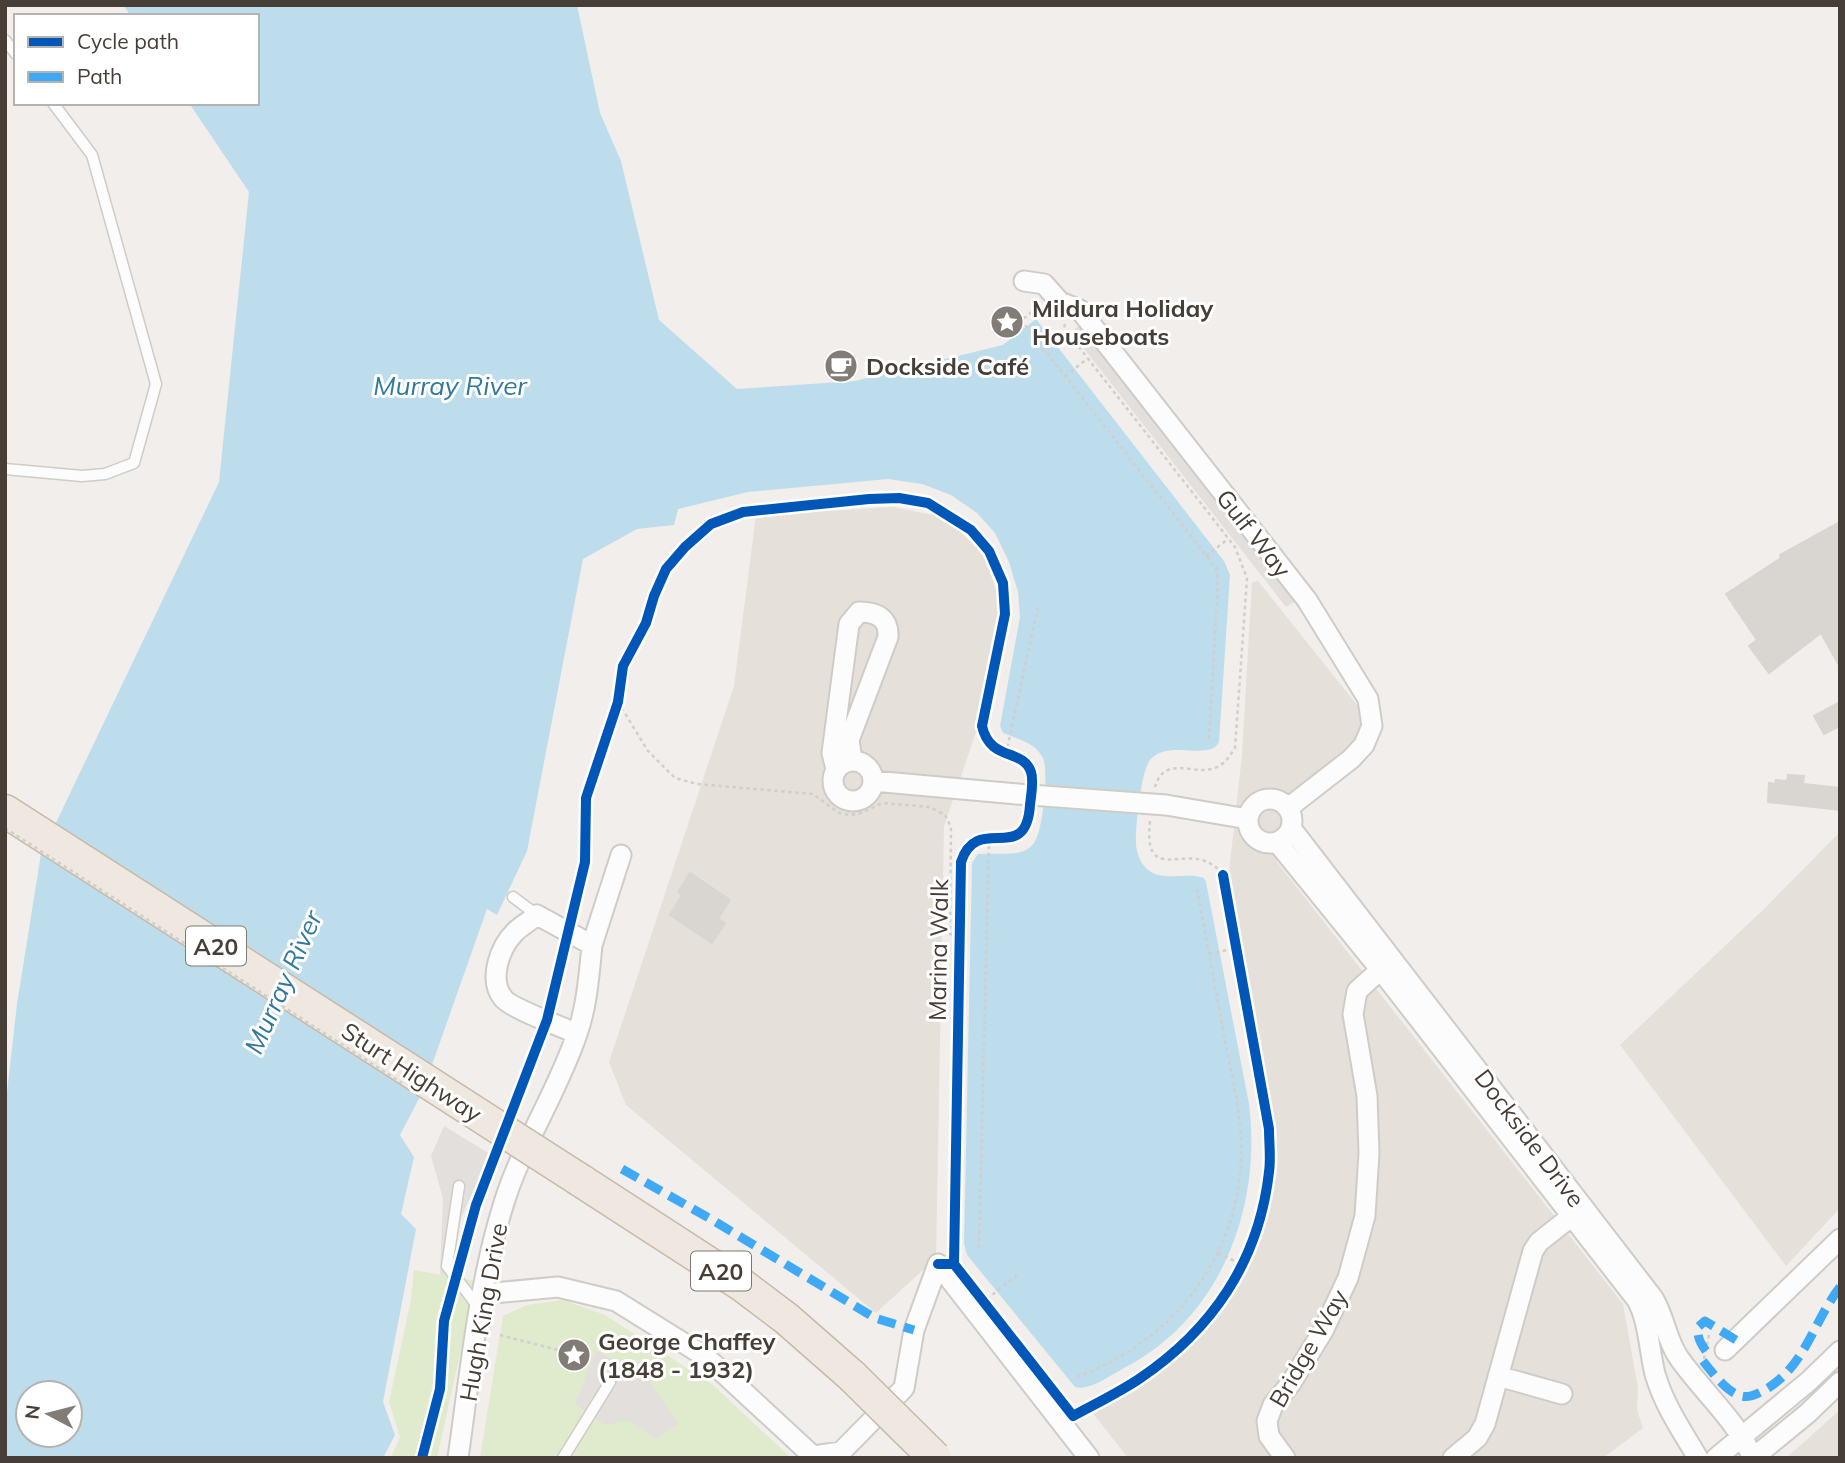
<svg xmlns="http://www.w3.org/2000/svg" width="1845" height="1463" font-family="Mulish,sans-serif">
<rect width="100%" height="100%" fill="#f1eeeb"/>
<path fill="#e5e0d9" d="M 893,507 L 933,515 L 948,521 L 984,554 L 1000,603 L 992,657 L 976,732 L 944,826 L 936,1258 L 876,1313 L 626,1105 L 609,1062 L 734,686 L 756,515 Z
M 1258,581 L 1361,710 L 1362,731 L 1356,742 L 1285,796 L 1277,862 L 1623,1304 L 1638,1388 L 1637,1410 L 1643,1428 L 1603,1458 L 1128,1458 L 1092,1412 L 1140,1385 L 1188,1350 L 1220,1314 L 1247,1270 L 1270,1201 L 1275,1125 L 1229,872 L 1242,755 L 1252,582 Z
M 1840,832 L 1840,1208 L 1786,1266 L 1620,1045 L 1764,909 Z
M 1840,1410 L 1840,1458 L 1786,1458 Z"/>
<path fill="#e0eacc" d="M 414,1270 L 476,1281 L 437,1458 L 391,1458 L 400,1437 L 389,1402 L 411,1300 Z
M 563,1300 L 605,1315 L 713,1385 L 791,1458 L 480,1458 L 503,1316 L 527,1305 Z"/>
<path fill="#e3dfdc" d="M 1088,319 L 1303,596 L 1286,607 L 1071,332 Z
M 444,1126 L 490,1154 L 461,1218 L 449,1276 L 440,1274 L 443,1198 L 431,1156 Z
M 596,1350 L 650,1382 L 679,1424 L 655,1439 L 628,1420 L 605,1425 L 575,1404 Z"/>
<path fill="#beddec" fill-rule="evenodd" d="M 123,5 L 577,5 L 600,113 L 621,161 L 659,320 L 737,389 L 855,381 L 1003,345 L 1036,319 L 1224,561 L 1230,575 L 1219,742 C 1209,762 1168,738 1150,760 C 1141,771 1135,829 1136,845 C 1137,855 1142,867 1151,872 C 1167,881 1187,872 1204,878 L 1206,882 L 1249,1104 C 1262,1208 1221,1318 1124,1368 C 1110,1375 1091,1391 1075,1387 L 967,1255 L 964,1243 L 972,863 L 978,854 C 990,853 1011,855 1021,852 C 1026,851 1032,846 1034,843 C 1043,831 1049,772 1043,758 C 1035,742 1017,739 1003,733 L 1000,726 L 1020,617 L 1018,592 L 1009,562 L 995,533 L 977,513 L 951,495 L 922,484 L 888,479 L 748,492 L 678,509 L 674,525 L 637,529 L 583,559 L 527,851 L 497,915 L 487,909 L 422,1093 L 400,1135 L 414,1157 L 401,1214 L 416,1229 L 383,1402 L 395,1435 L 383,1458 L 5,1458 L 5,1110 L 17,1004 L 41,854 L 219,482 L 249,192 L 189,103 L 257,103 L 257,16 L 131,16 ZM 28,1393 L 70,1393 L 70,1435 L 28,1435 Z"/>
<path fill="#d9d6d2" stroke="#d9d5d1" stroke-width="2" d="M 1840,522 L 1840,667 L 1821,633 L 1769,673 L 1749,646 L 1757,640 L 1726,594 L 1781,558 L 1780,555 Z
M 1840,702 L 1840,726 L 1824,734 L 1814,716 Z
M 1788,775 L 1804,776 L 1803,784 L 1840,788 L 1840,810 L 1768,802 L 1769,783 L 1775,784 L 1776,780 L 1787,781 Z
M 690,873 L 730,900 L 718,919 L 725,923 L 712,943 L 670,915 L 682,895 L 678,892 Z"/>
<g fill="none" stroke-linecap="round" stroke-linejoin="round">
<defs>
<path id="service" d="M 5,40 L 16,54
M 5,469 L 82,476 L 105,474 L 134,463 L 156,384 L 92,155 L 53,103
M 513,897 L 537,915
M 459,1186 L 447,1266 L 479,1308
M 563,1458 L 610,1382"/>
<path id="minor" d="M 1024,281 L 1044,284 L 1060,302 L 1080,310 L 1307,600 L 1368,699 L 1372,726 L 1364,745 L 1351,759 L 1288,808
M833 781a20 20 0 1 1 40 0a20 20 0 1 1-40 0Z
M 836,769 L 832,753 L 849,624 L 859,612 C 877,612 889,618 888,637 L 849,740 L 852,760
M 873,781 L 1017,794
M1248 821a22 22 0 1 1 44 0a22 22 0 1 1-44 0Z
M 1166,805 L 1248,819
M 1291,828 L 1653,1298 C 1665,1317 1666,1340 1679,1358 C 1703,1392 1736,1420 1753,1458
M 1277,842 L 1380,969 L 1637,1300 C 1649,1322 1649,1350 1655,1374 C 1664,1405 1682,1431 1698,1458
M 592,945 L 621,855
M 938,1264 L 1089,1458
M 483,1294 L 558,1287 L 616,1301 L 706,1357 L 815,1458
M 1725,1350 L 1840,1239
M 1498,1376 L 1562,1394
M 814,1456 L 841,1452 L 904,1388 L 914,1330 L 938,1264
M 458,1458 C 470,1374 478,1287 503,1206 C 521,1146 557,1093 577,1034 C 587,1006 589,975 592,945 L 537,915 C 530,921 521,926 515,932 C 500,947 488,979 503,998 C 510,1008 563,1027 577,1034
M 1285,1458 L 1269,1436 L 1267,1421 L 1273,1405 L 1291,1383 L 1323,1331 L 1348,1278 L 1365,1216 L 1369,1153 L 1367,1096 L 1353,1014 L 1357,991 L 1389,962
M 1453,1458 L 1477,1438 L 1485,1424 L 1533,1251 L 1539,1242 L 1582,1208
M 1716,1458 L 1809,1381 L 1840,1351
M 1753,1458 L 1808,1413 L 1840,1382"/>
<path id="trunk" d="M 5,811 L 426,1081
M 580,1180 L 742,1285 L 787,1319 L 852,1376"/>
</defs>
<use href="#service" stroke="#cfccc8" stroke-width="13"/>
<use href="#minor" stroke="#cfccc8" stroke-width="23"/>
<use href="#trunk" stroke="#c7b9a8" stroke-width="35"/>
<path stroke="#d1cecc" stroke-width="2.5" stroke-dasharray="3.5 3.5" stroke-linecap="butt" d="M 1021,320 L 1216,568 L 1218,580 L 1209,742
M 1065,324 L 1064,328 L 1235,547 L 1247,578 L 1235,748 C 1229,757 1225,764 1215,768 C 1193,776 1165,754 1155,787
M 1002,336 L 1039,306
M 1065,376 L 1087,359
M 1206,556 L 1228,539
M 618,702 L 648,751 L 675,778 L 697,784 L 813,794 L 839,813 L 850,815 L 861,813 L 882,803 L 930,807 L 945,815 L 951,827 L 950,934 L 960,935
M 1006,754 L 1038,606
M 1150,821 C 1143,884 1183,846 1211,864 C 1216,866 1220,872 1223,875
M 1209,954 L 1236,948
M 979,1248 L 989,839
M 1218,1253 L 1243,1265
M 987,1299 L 1017,1275
M 500,1335 L 558,1350
M 1704,1359 L 1709,1335
M 1077,1377 C 1177,1340 1245,1250 1241,1141 C 1240,1108 1232,1075 1225,1042 C 1216,990 1206,937 1196,885"/>
<use href="#service" stroke="#fdfcfc" stroke-width="10"/>
<use href="#minor" stroke="#fdfcfc" stroke-width="19"/>
<use href="#trunk" stroke="#eee8e0" stroke-width="32"/>
<defs>
<path id="minor-bridge" d="M 1017,794 L 1166,805"/>
<path id="trunk-bridge" d="M 426,1081 L 580,1180
M 852,1376 L 935,1458"/>
</defs>
<use href="#minor-bridge" stroke="#cfccc8" stroke-width="23" stroke-linecap="butt"/>
<use href="#trunk-bridge" stroke="#c7b9a8" stroke-width="35" stroke-linecap="butt"/>
<path stroke="#d1cecc" stroke-width="2.5" stroke-dasharray="3.5 3.5" stroke-linecap="butt" d="M 5,828 L 402,1083"/>
<use href="#minor-bridge" stroke="#fdfcfc" stroke-width="19"/>
<use href="#trunk-bridge" stroke="#eee8e0" stroke-width="32"/>
<path stroke="#3fa9f5" stroke-width="9" stroke-dasharray="18 9" stroke-linecap="butt" d="M 622,1169 L 709,1218 L 875,1318 L 914,1330
M 1706,1351 C 1700,1343 1697,1336 1698,1327 L 1705,1321 L 1736,1340
M 1703,1361 C 1712,1372 1724,1389 1738,1395 C 1747,1399 1755,1395 1763,1391 C 1805,1368 1813,1322 1840,1287"/>
<defs>
<path id="cycleway" d="M 954,1264 L 1073,1416 C 1095,1404 1118,1393 1139,1379 C 1212,1330 1259,1261 1269,1172 C 1271,1158 1269,1143 1269,1129 L 1223,875
M 422,1458 L 440,1389 L 444,1321 L 476,1205 L 547,1020 L 585,862 L 586,798 L 618,702 L 623,666 L 646,623 L 654,596 L 666,569 L 685,547 L 711,524 L 743,512 L 869,499 L 899,498 L 928,503 L 971,530 L 989,551 L 1003,583 L 1005,614 L 982,726 C 990,762 1023,748 1031,772 C 1034,781 1031,795 1030,805 C 1026,867 977,812 961,862 L 954,1264 L 938,1264"/>
</defs>
<use href="#cycleway" stroke="#fff" stroke-width="15"/>
<use href="#cycleway" stroke="#0057b8" stroke-width="10"/>
</g>
<defs>
<symbol id="sight-disc" viewBox="-11 -11 22 22"><circle r="9.5" fill="#827c76" stroke="#fff"/><path d="M0-6L1.8-2.2L6-1.7L2.9 1.2L3.7 5.4L0 3.3L-3.7 5.4L-2.9 1.2L-6-1.7L-1.8-2.2Z" fill="#fff"/></symbol>
<symbol id="cafe-disc" viewBox="-11 -11 22 22"><circle r="9.5" fill="#827c76" stroke="#fff"/><path d="M-5.5-4.5H6V0H3Q3 3.5 0 3.5H-2.5Q-5.5 3.5-5.5 0ZM3-3.2v2h1.7v-2ZM-6 4.5H4V6H-6Z" fill="#fff"/></symbol>
</defs>
<g fill-rule="evenodd">
<use href="#sight-disc" x="988" y="303" width="38" height="38"/>
<use href="#cafe-disc" x="822" y="347" width="38" height="38"/>
<use href="#sight-disc" x="555" y="1336" width="38" height="38"/>
</g>
<g text-anchor="middle" dominant-baseline="central" stroke-width="6" stroke-linejoin="round" paint-order="stroke">
<g fill="#fff" stroke="#7e7973" stroke-width="2">
<rect x="186" y="926.5" width="60" height="39" rx="5"/>
<rect x="691" y="1251.5" width="60" height="39" rx="5"/>
</g>
<g font-size="23" font-weight="bold" fill="#473f37">
<text x="216" y="946">A20</text>
<text x="721" y="1271">A20</text>
</g>
<g font-size="24" font-weight="bold" fill="#473f37" stroke="#fff" text-anchor="start">
<text x="1032" y="308">Mildura Holiday<tspan x="1032" dy="28">Houseboats</tspan></text>
<text x="866" y="366">Dockside Café</text>
<text x="598" y="1341">George Chaffey<tspan x="598" dy="28">(1848 - 1932)</tspan></text>
</g>
<g font-size="24" fill="#473f37" stroke="#fff">
<text transform="translate(1254 533) rotate(52)">Gulf Way</text>
<text transform="translate(938 950) rotate(-89)">Marina Walk</text>
<text transform="translate(412 1072) rotate(33)">Sturt Highway</text>
<text transform="translate(1530 1138) rotate(53)">Dockside Drive</text>
<text transform="translate(483 1312) rotate(-80)">Hugh King Drive</text>
<text transform="translate(1308 1348) rotate(-60)">Bridge Way</text>
</g>
<g font-size="26" font-style="italic" fill="#31789e" stroke="#fff">
<text x="450" y="385">Murray River</text>
<text transform="translate(283 982) rotate(-66)">Murray River</text>
</g>
</g>
<rect width="1845" height="1463" fill="none" stroke="#473f37" stroke-width="14"/>
<rect x="14" y="14" width="245" height="91" fill="#ffffff" stroke="#b5b2af" stroke-width="2"/>
<rect x="28" y="37" width="35" height="10" fill="#0057b8" stroke="#b5b2af" stroke-width="2"/>
<text x="77" y="49" font-size="21" fill="#473f37">Cycle path</text>
<rect x="28" y="72" width="35" height="10" fill="#3fa9f5" stroke="#b5b2af" stroke-width="2"/>
<text x="77" y="84" font-size="21" fill="#473f37">Path</text>
<g transform="translate(49 1414) rotate(277)"><circle r="33" fill="#ffffff" stroke="#b5b2af" stroke-width="2"/>
<path d="M0-5L12 26L0 18L-12 26Z" fill="#827c76"/>
<text y="-10" font-size="19" font-weight="bold" text-anchor="middle" fill="#473f37">N</text>
</g>
</svg>
